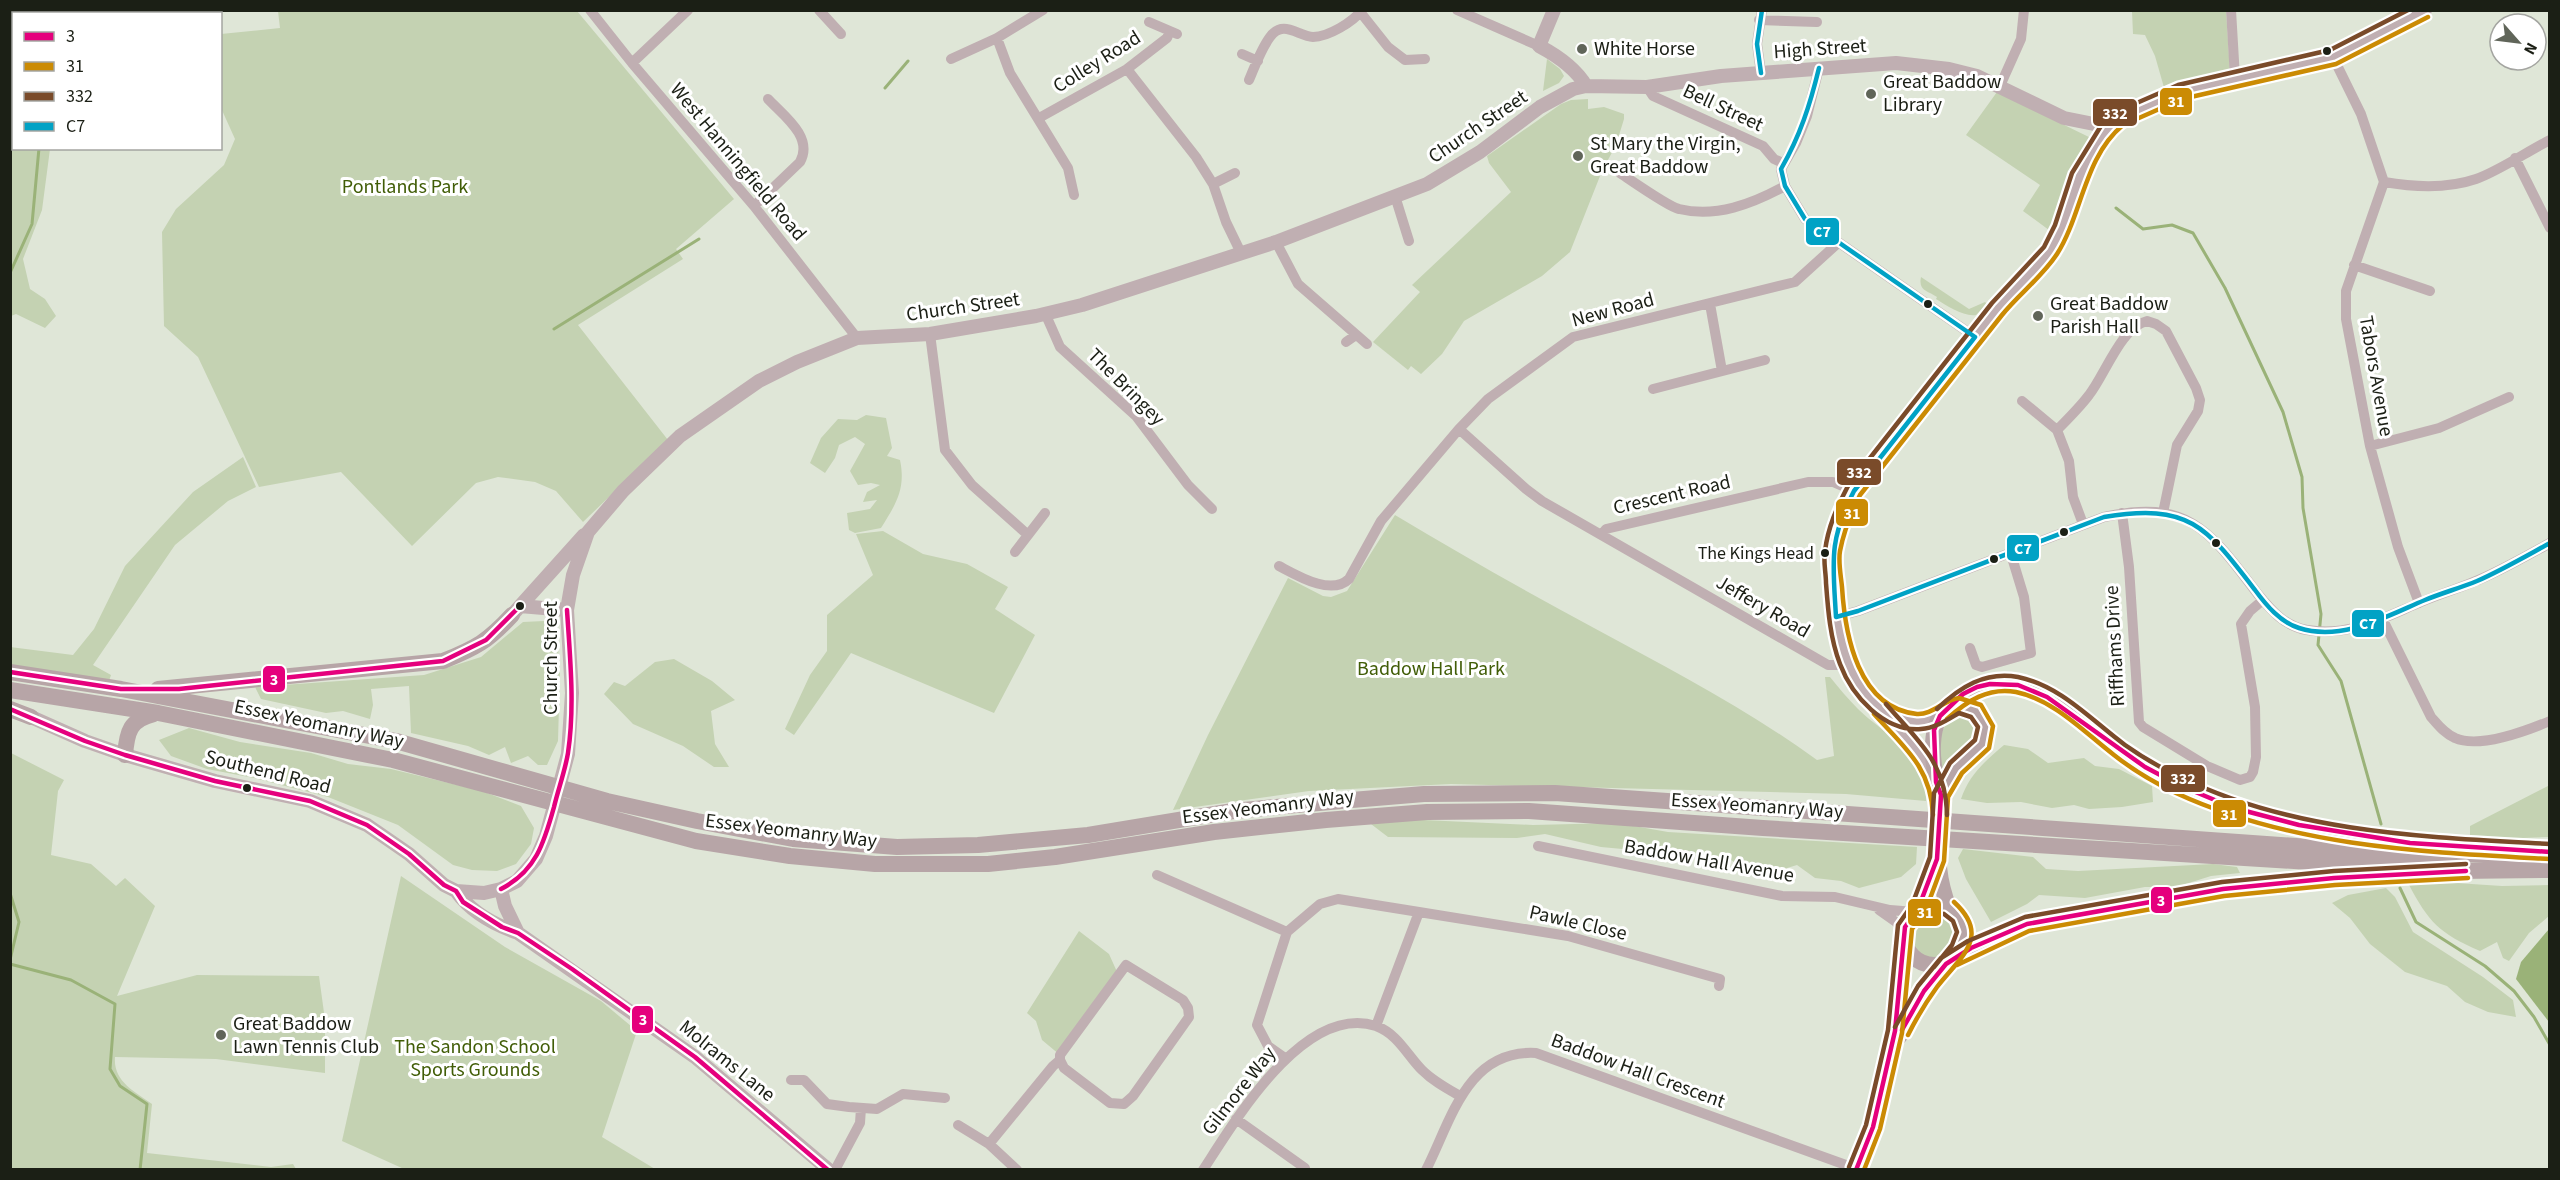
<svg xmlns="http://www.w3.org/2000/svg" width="2560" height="1180" font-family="'Source Sans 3',sans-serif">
<rect width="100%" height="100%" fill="#dfe6d7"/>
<path fill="#c4d2b2" d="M 11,10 L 61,11 L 61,13 L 14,14 L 14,148 L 50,149 L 42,210 L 23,259 L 30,289 L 45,299 L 56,316 L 45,328 L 16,314 L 11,316 Z
M 278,11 L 577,11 L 734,199 L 676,249 L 683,259 L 578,325 L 668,440 L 583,522 L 556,491 L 535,482 L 498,477 L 476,483 L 412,546 L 341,472 L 259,487 L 198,357 L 164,326 L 162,232 L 176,209 L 224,165 L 235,139 L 221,108 L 221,34 L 280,28 Z
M 2132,11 L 2226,11 L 2230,71 L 2165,91 L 2155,56 L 2145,35 L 2133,34 Z
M 1547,59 L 1560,69 L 1564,76 L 1559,83 L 1543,91 Z
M 1997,92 L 2093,139 L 2073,175 L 2053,233 L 2023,211 L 2040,185 L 1966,135 Z
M 1588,99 L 1588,109 L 1604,107 L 1624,114 L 1624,119 L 1616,145 L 1602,171 L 1570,252 L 1542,276 L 1464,321 L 1442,354 L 1421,374 L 1411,366 L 1408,370 L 1373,342 L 1420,292 L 1412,285 L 1511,192 L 1489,163 L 1487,156 L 1561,104 L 1571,100 Z
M 1921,277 L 1969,309 L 1985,302 L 1987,304 L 1976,315 C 1964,317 1947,306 1936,299 L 1937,297 C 1928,291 1918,291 1921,277 Z
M 866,415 L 886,418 L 892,448 L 887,456 L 900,460 C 906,489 896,504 881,528 L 855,533 L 849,530 L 847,513 L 870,509 L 877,500 L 863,502 L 867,492 L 880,485 L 871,483 L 858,485 L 850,471 L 865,444 L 855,437 L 839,445 L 835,458 L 825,473 L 810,463 L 821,438 L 838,419 L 857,420 Z
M 243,457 L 256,487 L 228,501 L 175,545 L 93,665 L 111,675 L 109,681 L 11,665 L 10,647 L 73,655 L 94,629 L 125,566 L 193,492 Z
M 1395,515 C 1460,554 1527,592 1594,628 C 1670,669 1747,709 1817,760 L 1834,756 L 1825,677 L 1830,677 C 1839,688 1848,699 1858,709 C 1889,739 1928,751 1926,801 L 1846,794 L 1451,784 L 1309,791 L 1173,810 L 1208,735 L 1288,578 L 1323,596 L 1331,597 L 1347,591 Z
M 883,531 L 923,554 L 967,564 L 1008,587 L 995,609 L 1035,635 L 994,713 L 851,653 L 794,735 L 785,729 L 810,675 L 827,651 L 827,615 L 873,575 L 856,534 Z
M 544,621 L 556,628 L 560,670 L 558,741 L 547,765 L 538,765 L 528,756 L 511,763 L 505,747 L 489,755 L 468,746 L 411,733 L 409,686 L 371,689 L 373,705 L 370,719 L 343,711 L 326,713 L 261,699 L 255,687 L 424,675 L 481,657 L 523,622 Z
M 674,659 L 712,681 L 735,700 L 711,711 L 715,744 L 729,767 L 714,767 L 683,746 L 633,724 L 604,694 L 614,682 L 625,686 L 655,662 Z
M 1955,714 L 1967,714 L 1976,720 L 1981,734 L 1942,775 C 1940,751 1935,730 1955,714 Z
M 189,728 L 240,742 L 311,753 L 348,764 L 391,769 L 482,791 L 521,806 L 534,828 L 531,844 L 516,864 L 497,871 L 472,870 L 453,865 L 398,825 L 328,797 L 254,778 L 207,769 L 171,756 L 159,740 Z
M 2004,745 L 2028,749 L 2048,763 L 2084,758 L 2095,766 L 2119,769 L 2152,786 L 2153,802 L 2122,807 L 2089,809 L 2074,805 L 2052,808 L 2021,802 L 1987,803 L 1961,799 C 1969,775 1985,761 2004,745 Z
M 11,753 L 64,780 L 58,791 L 51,855 L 91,864 L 116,886 L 125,878 L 155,906 L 117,996 L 197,975 L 319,976 L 325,1020 L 325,1073 L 216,1059 L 115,1057 C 113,1081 134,1091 152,1104 L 147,1153 L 271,1167 L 293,1164 L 296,1169 L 11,1169 Z
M 2548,786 L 2549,837 L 2470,840 L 2470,826 Z
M 1402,819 L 1533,825 L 1617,823 L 1668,832 L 1917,847 L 1916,864 L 1901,877 L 1859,888 L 1841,881 L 1815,878 L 1797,865 C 1771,873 1752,878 1730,859 L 1601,847 L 1545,834 L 1517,838 L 1388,837 L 1371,824 Z
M 1963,849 L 2033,857 L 2046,869 L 2078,871 L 2213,864 L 2237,867 L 2240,873 L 2211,876 L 2176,887 L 2145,887 L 2085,898 L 2039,895 L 2027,904 L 1991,922 L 1966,879 L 1958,858 Z
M 401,876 L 505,947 L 601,1001 L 637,1031 L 602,1137 L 655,1169 L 404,1169 L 342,1141 Z
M 2441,882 L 2502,886 L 2549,885 L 2549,916 L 2529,933 L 2509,961 L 2503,958 L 2497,942 L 2480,951 C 2439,933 2429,923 2408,883 Z
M 2386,888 L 2395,897 L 2413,932 L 2483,977 L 2513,1000 L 2516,1017 L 2488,1012 L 2465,1002 L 2447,986 L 2405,972 L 2370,944 L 2350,918 L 2332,903 L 2348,895 Z
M1910 935a24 24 0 1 1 48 0a24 24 0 1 1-48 0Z
M 1079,931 L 1109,954 L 1118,974 L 1060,1055 L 1042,1040 L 1036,1021 L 1027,1013 Z"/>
<path fill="#9ab278" d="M 2549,929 L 2549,1022 L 2516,979 L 2521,962 Z"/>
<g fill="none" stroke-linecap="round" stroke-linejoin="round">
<path stroke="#9ab278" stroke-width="3" d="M 52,10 L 52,14
M 885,88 L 908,61
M 2116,208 L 2143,229 L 2172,225 L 2193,233 L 2225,288 L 2283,412 L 2302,477 L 2303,508 L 2321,614 L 2318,645 L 2341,681 L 2381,824
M 10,273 L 32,224 L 39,148
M 554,329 L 699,239
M 2400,888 L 2416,922 L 2485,966 L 2514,991 L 2534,1017 L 2550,1045
M 10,893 L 19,922 L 10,960
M 10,964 L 71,980 L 115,1004 L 110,1069 L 120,1086 L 147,1104 L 140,1170"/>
<path stroke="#c0afb2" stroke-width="10" d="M 590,10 L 632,63 L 754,206 L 857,338
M 819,10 L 841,34
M 1457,10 L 1539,46
M 2231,10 L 2235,78
M 1361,13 L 1388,47 L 1405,60 L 1425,59
M 1759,20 L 1817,22
M 1149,22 L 1177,34
M 997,38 L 1010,73 L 1068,168 L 1074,195
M 1242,54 L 1258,61
M 2333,57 L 2361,114 L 2384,182 L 2346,291 L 2346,319 L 2370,446 L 2398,547 L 2419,603
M 951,59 L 997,38 L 1043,10
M 632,63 L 688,10
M 1819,68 L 1807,116 L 1796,143 L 1781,169 L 1785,186 L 1805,219 L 1975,337
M 1127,69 L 1196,157 L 1213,184 L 1226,222 L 1241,253
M 1761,73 L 1757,44 L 1762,10
M 1249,80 C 1255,66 1261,49 1270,37 C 1283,19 1298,36 1313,37 C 1328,37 1353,22 1362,10
M 2000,86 L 2021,39 L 2024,10
M 1647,87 L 1653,96 L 1763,146 L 1774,159 L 1783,163
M 1039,118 L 1127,69 L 1167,38 L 1170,31
M 2515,158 L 2550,228
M 1620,173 C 1632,181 1669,207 1679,209 C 1716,218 1752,204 1785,186
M 2384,182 C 2413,187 2447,189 2476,179 C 2497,172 2528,151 2550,140
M 1213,184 L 1235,173
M 1395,196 L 1409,241
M 754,206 L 800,162 C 814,137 783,115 768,99
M 1276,242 L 1298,284 L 1367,344
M 2354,265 L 2430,291
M 1710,304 L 1722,371
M 1045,313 L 1060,347 L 1136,416 L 1188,485 L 1212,509
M 930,334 L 945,450 L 972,485 L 1028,535
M 1346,342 L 1356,335
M 1653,389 L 1765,360
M 2022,401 L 2057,430
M 1459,429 L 1526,489 L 1542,501 L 1828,665 L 1838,665 L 1847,662
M 2370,446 L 2439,428 L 2509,397
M 2122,513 L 2129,567 L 2139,722 L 2143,727 L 2207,766 L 2240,780 L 2250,777 L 2253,772 L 2256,757 L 2255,707 L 2241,624 L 2250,611 L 2263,600
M 2083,524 L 2073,497 L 2069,461 L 2057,430 C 2068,419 2080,407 2089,395 C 2105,375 2121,327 2147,321 L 2156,324 L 2166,331 L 2196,388 L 2200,400 L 2198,411 L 2177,445 L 2163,513
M 1602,534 L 1606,529 L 1808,482 L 1833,482 L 1854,491
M 1015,552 L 1045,513
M 1279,566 C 1298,576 1331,596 1349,579 L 1381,521 L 1459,429 L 1488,399 L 1573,337 L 1795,282 L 1838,243
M 1836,617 L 1858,611 L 2104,517 C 2188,498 2210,531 2257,593 C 2271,610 2284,626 2307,630 C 2350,637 2383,618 2421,602 C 2442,593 2464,587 2485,577 C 2507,567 2528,555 2550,543
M 2383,620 L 2431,717 C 2438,725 2445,734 2455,738 C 2479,749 2526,731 2550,721
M 1970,648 L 1976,665 L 1982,667 L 2031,653 L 2024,597 L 2010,551
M 1538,846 L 1782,896 L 1835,897 L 1890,910 L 1915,912
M 1157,875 L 1287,932
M 1879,910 L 1896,922 L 1904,932
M 1419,912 L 1568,936 L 1720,979 L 1719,986
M 1285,1058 L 1268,1046 L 1257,1025 L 1287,932 L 1320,904 L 1338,899 L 1419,912 L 1376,1026
M 791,1080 L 804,1080 L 827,1104 L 849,1107 L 877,1109 L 903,1094 L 945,1098
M 1236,1119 L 1305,1168
M 958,1125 L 989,1144 L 1017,1170
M 989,1144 L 1053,1066 L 1060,1060 L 1060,1055 L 1126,965 L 1183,1000 L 1188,1008 L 1189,1017 L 1133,1096 L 1124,1104 L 1110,1103 L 1064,1068 L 1060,1060
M 835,1170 L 860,1123 L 861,1108
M 1203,1170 C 1235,1121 1304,1003 1376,1026 C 1398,1034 1407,1055 1422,1070 C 1433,1081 1446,1088 1460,1096
M 1426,1170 C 1451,1121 1467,1049 1536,1053 L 1857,1169"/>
<path stroke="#c0afb2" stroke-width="14" d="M 1554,10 L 1539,46 C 1556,55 1576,69 1586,86
M 520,606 L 567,610
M 512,615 L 584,535
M 1886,711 C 1904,722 1920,724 1940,716
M 31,717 L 85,741 L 125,755 L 215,781 L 310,801 L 367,825 L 409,854 L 444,885 L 456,891 L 484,893 L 501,889 L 517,881 L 536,859 L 546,836 L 568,754 L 572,693 L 567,610 L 573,575 L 588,532 L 623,491 L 680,436 L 759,381 L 797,362 L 857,338 L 930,334 L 1036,316 L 1082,305 L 1276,242 L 1427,184 L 1480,152 L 1540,107 L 1573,89 L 1586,86 L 1647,87 L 1721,76 L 1896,63 L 1949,69 L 1977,76 L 2064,118 L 2109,127
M 1933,775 C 1915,740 1881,715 1859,683 C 1837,651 1826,580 1833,541 C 1836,524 1846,507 1854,491 L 1998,308 L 2050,251 L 2062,228 L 2079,176 L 2109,127 L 2119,119 L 2180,92 L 2235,78 L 2333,57 L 2425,10
M 501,889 L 505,906 L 518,933 L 695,1057 L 829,1170
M 456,891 C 470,911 495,925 518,933"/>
<path stroke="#b7a5a7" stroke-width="16" d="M 10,672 L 121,689 L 396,741 L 607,801 L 697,821 L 793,839 L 897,847 L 978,845 L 1088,835 L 1233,811 L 1352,800 L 1424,794 L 1555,793 L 2365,851 L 2484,855 L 2550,854
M 158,689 L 443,661 C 476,648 488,641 512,615
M 10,690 L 158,713 L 393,760 L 696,841 L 790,856 L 875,864 L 988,864 L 1055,857 L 1214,832 L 1326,820 L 1427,812 L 1529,811 L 1763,828 L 2358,865 L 2456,871 L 2550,870
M 1951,707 C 1968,686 1994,679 2021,686 C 2068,698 2105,742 2146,768 C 2224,815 2317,830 2406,843
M 10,709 L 31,717
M 125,755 C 127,731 130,720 154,714
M 1941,795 C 1946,786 1950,775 1957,767 C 1970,753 1998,739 1981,716 C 1975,708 1966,704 1957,706 C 1926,710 1932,761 1937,782 C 1937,786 1940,790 1941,795 C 1942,805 1940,817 1939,827 C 1937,856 1938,880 1949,908
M1904 935a30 30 0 1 1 60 0a30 30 0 1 1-60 0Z
M 1918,909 L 1936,863
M 1954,958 L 1997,936 L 2048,920 L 2223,889 L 2375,875
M 1899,1037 L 1921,996 L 1948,962
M 1856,1170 C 1885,1096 1899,1019 1905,941"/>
<defs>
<path id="bus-1" d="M 10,672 L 121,689 L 179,689 L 443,661 L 486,640 L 520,606
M 10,709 L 85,741 L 125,755 L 215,781 L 310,801 L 367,825 L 409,854 L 444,885 L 456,891 L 463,902 L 502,927 L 518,933 L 572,969 L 695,1057 L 828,1170
M 501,889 C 536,871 544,843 554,807 C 558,790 565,771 568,753 C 575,706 570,657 567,610
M 1902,1030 L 1924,991 L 1946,964 L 1971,948 L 2027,924 L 2223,889 L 2334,878 L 2466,871
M 1856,1170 L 1873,1127 L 1895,1031 L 1905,927 L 1918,909 L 1937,859 L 1941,795 L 1936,782 L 1934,730 L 1940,716 L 1963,694 L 1977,687 L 1990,684 L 2018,685 L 2047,697 L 2145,767 L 2181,786 L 2234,808 L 2299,825 L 2410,843 L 2550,852"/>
<path id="bus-2" d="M 1874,714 C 1904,747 1931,767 1933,815
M 1947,719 C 1967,701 1988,687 2016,692 C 2054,700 2084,732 2114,755 C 2133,770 2155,783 2176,793 C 2293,847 2423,852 2550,859
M 1957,965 L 2029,931 L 2224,896 L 2335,885 L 2468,878
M 1908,1035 C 1916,1019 1926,1002 1937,987 C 1960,957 1992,937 1954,902
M 1864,1170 L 1880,1129 L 1902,1033 L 1912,929 L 1925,912 L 1944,861 L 1948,797 L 1962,773 L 1989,748 L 1993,726 L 1981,705 L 1959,698 C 1944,700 1932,715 1917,714 C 1858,708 1845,635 1842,587 C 1841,576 1838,562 1840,551 C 1844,530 1851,513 1860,495 C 1907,435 1954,375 2002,315 C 2019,294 2042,277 2057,254 C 2082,215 2084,157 2123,125 L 2182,99 L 2336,64 L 2428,17"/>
<path id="bus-3" d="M 1886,704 C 1918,741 1946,762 1947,815
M 1937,709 C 1960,687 1985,671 2018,677 C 2061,686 2091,720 2125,745 C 2142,757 2161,768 2180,777 C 2294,833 2425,837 2550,844
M 1934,967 L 1952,945 L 1957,932 L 1953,921 L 1944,914
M 1895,1027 L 1918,986 L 1941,958 L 1968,941 L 2025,917 L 2222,882 L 2334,871 L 2466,864
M 1849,1167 L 1866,1125 L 1888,1030 L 1898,925 L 1912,905 L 1930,857 L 1934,793 L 1950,763 L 1975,740 L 1978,727 L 1971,717 L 1959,713 C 1947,720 1935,728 1921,729 C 1884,732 1852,696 1840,664 C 1830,638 1828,610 1826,583 C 1826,573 1823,561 1825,551 C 1828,527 1837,507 1848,486 L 1992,303 L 2044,247 L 2055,225 L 2072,173 L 2104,121 L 2116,112 L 2178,85 L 2330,50 L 2408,10"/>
<path id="bus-4" d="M 1819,68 C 1810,105 1800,136 1781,169 L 1785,186 L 1805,219 L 1975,337
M 1761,73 L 1757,44 L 1762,10
M 1836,617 L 1858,611 L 2104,517 C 2189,503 2206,526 2255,590 C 2266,605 2280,622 2299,628 C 2342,642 2387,616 2425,600 C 2442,593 2460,588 2477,581 C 2502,570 2526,556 2550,543
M 1836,617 C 1833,563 1828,541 1854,491 L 1975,337"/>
</defs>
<use href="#bus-1" stroke="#fff" stroke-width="9"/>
<use href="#bus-2" stroke="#fff" stroke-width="9"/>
<use href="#bus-3" stroke="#fff" stroke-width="9"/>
<use href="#bus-4" stroke="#fff" stroke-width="9"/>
<use href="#bus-1" stroke="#e5007d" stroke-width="4.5"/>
<use href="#bus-2" stroke="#cb8b04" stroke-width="4.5"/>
<use href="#bus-3" stroke="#7a4b2a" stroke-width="4.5"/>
<use href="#bus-4" stroke="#01a2c5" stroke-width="4.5"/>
</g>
<g fill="#606559" stroke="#fff" stroke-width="2">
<circle cx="1582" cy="49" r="6"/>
<circle cx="1871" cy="94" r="6"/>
<circle cx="1578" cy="156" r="6"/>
<circle cx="2038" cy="316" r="6"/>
<circle cx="221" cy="1035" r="6"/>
</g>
<g fill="#1b1f15" stroke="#fff" stroke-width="2">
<circle cx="2327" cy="51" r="5"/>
<circle cx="1928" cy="304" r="5"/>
<circle cx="2064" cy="532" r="5"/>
<circle cx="2216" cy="543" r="5"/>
<circle cx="1825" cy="553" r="5"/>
<circle cx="1994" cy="559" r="5"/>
<circle cx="520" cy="606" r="5"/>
<circle cx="247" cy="788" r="5"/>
</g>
<g text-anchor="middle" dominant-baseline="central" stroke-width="6" stroke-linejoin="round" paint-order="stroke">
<g font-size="18" fill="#1b1f15" stroke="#fff" text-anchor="end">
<text x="1814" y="553">The Kings Head</text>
</g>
<g font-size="20" fill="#1b1f15" stroke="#fff" text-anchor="start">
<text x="1594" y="49">White Horse</text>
<text x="1883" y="82">Great Baddow<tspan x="1883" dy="23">Library</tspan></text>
<text x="1590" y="144">St Mary the Virgin,<tspan x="1590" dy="23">Great Baddow</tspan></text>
<text x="2050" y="304">Great Baddow<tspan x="2050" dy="23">Parish Hall</tspan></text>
<text x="233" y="1024">Great Baddow<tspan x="233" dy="23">Lawn Tennis Club</tspan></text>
</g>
<g font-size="20" fill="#1b1f15" stroke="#fff">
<text transform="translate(1820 49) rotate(-4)">High Street</text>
<text transform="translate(1097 62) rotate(-32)">Colley Road</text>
<text transform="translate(1723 108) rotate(25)">Bell Street</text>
<text transform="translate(1478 127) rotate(-34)">Church Street</text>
<text transform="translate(738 162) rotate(50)">West Hanningfield Road</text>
<text transform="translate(963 307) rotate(-8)">Church Street</text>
<text transform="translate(1613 310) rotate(-15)">New Road</text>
<text transform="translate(2376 376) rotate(80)">Tabors Avenue</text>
<text transform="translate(1126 387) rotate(45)">The Bringey</text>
<text transform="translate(1672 495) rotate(-13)">Crescent Road</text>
<text transform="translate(1763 607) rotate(30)">Jeffery Road</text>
<text transform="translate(2115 646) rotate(-93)">Riffhams Drive</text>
<text transform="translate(551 658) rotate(-90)">Church Street</text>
<text transform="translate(319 724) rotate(12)">Essex Yeomanry Way</text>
<text transform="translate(268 772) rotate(14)">Southend Road</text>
<text transform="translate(1757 806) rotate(4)">Essex Yeomanry Way</text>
<text transform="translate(1268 807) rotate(-7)">Essex Yeomanry Way</text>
<text transform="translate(791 831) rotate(7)">Essex Yeomanry Way</text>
<text transform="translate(1709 861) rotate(10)">Baddow Hall Avenue</text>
<text transform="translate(1578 923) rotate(13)">Pawle Close</text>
<text transform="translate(727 1061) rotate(39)">Molrams Lane</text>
<text transform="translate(1638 1071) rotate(20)">Baddow Hall Crescent</text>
<text transform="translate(1239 1091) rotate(-52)">Gilmore Way</text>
</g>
<g font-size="20" fill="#415d07" stroke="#fff">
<text x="405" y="187">Pontlands Park</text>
<text x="1431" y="669">Baddow Hall Park</text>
<text x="475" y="1047">The Sandon School<tspan x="475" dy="23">Sports Grounds</tspan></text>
</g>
</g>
<g stroke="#fff" stroke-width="2">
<rect x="2159" y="87" width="34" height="29" rx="6" fill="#cb8b04"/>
<rect x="2092" y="98" width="46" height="29" rx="6" fill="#7a4b2a"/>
<rect x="1805" y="217" width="35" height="29" rx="6" fill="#01a2c5"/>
<rect x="1836" y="458" width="46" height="28" rx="6" fill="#7a4b2a"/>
<rect x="1835" y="498" width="34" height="29" rx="6" fill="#cb8b04"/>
<rect x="2006" y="534" width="34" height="28" rx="6" fill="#01a2c5"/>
<rect x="2351" y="609" width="34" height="29" rx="6" fill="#01a2c5"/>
<rect x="262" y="665" width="24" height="28" rx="6" fill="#e5007d"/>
<rect x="2160" y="764" width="46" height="29" rx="6" fill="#7a4b2a"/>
<rect x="2212" y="799" width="35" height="29" rx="6" fill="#cb8b04"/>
<rect x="2150" y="886" width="23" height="28" rx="6" fill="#e5007d"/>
<rect x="1907" y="898" width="35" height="29" rx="6" fill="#cb8b04"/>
<rect x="631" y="1005" width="23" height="29" rx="6" fill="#e5007d"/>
</g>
<g font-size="16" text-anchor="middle" font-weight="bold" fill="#fff">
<text x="2176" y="107">31</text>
<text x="2115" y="119">332</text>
<text x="1822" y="237">C7</text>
<text x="1859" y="478">332</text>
<text x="1852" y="519">31</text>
<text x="2023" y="554">C7</text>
<text x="2368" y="629">C7</text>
<text x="274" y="685">3</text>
<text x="2183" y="784">332</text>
<text x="2229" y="820">31</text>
<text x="2161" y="906">3</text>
<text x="1925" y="918">31</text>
<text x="643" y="1025">3</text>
</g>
<rect width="2560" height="1180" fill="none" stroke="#1b1f15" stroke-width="24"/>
<rect x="12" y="12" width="210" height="138" fill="#ffffff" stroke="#a4a5a1" stroke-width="1.5"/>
<rect x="24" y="32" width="30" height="9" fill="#e5007d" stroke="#a4a5a1" stroke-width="1.5"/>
<text x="66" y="42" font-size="18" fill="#1b1f15">3</text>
<rect x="24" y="62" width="30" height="9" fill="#cb8b04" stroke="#a4a5a1" stroke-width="1.5"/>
<text x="66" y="72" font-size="18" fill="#1b1f15">31</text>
<rect x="24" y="92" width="30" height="9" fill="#7a4b2a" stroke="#a4a5a1" stroke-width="1.5"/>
<text x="66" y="102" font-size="18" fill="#1b1f15">332</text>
<rect x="24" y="122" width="30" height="9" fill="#01a2c5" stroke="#a4a5a1" stroke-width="1.5"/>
<text x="66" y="132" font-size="18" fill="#1b1f15">C7</text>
<g transform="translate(2518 42) rotate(118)"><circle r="28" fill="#ffffff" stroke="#a4a5a1" stroke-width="1.5"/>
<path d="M0-4.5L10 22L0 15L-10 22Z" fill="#606559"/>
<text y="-9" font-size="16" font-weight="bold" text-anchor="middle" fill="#1b1f15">N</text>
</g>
</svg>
